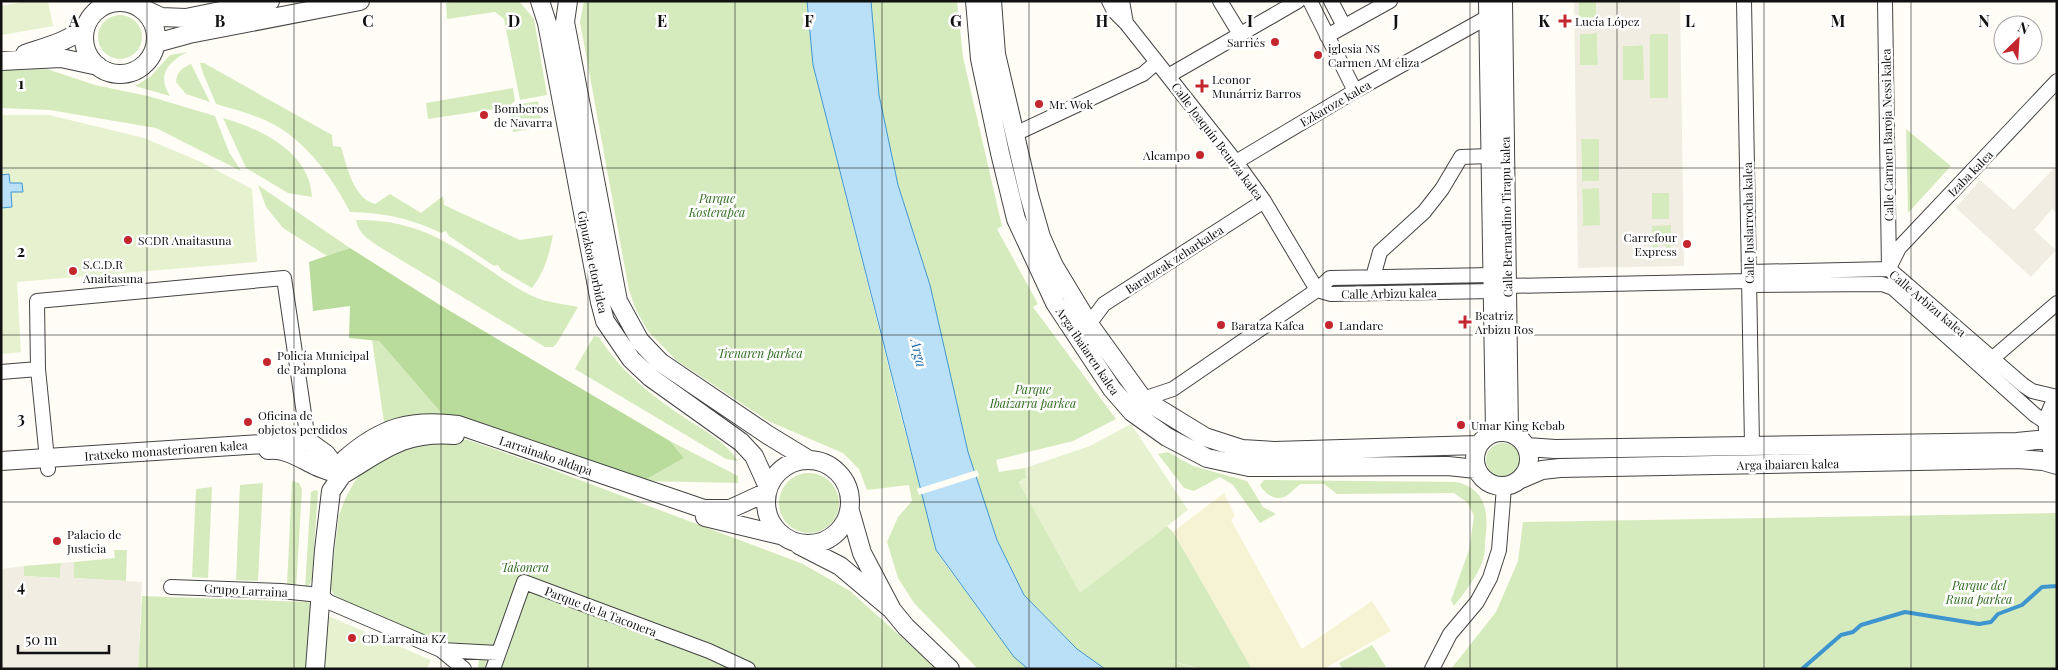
<svg xmlns="http://www.w3.org/2000/svg" width="2058" height="670" font-family="'Playfair Display',serif">
<rect width="100%" height="100%" fill="#fffdf5"/>
<path fill="#f6f3d4" d="M 1224,493 L 1235,516 L 1231,520 L 1302,649 L 1372,601 L 1391,631 L 1324,669 L 1252,669 L 1173,532 Z"/>
<path fill="#d5ebbd" d="M 455,1 L 519,1 L 534,19 L 547,95 L 520,100 L 504,19 L 495,12 L 447,19 L 446,3 Z
M 584,1 L 807,1 L 813,65 L 899,409 L 938,554 L 1014,657 L 1028,669 L 978,669 L 914,603 L 898,578 L 887,542 L 898,517 L 912,501 L 909,485 L 867,490 L 859,469 L 843,453 L 768,421 L 676,360 L 648,331 L 636,310 L 629,290 L 580,22 Z
M 871,1 L 957,1 L 963,57 L 1002,226 L 997,229 L 1038,304 L 1033,307 L 1116,419 L 1073,441 L 996,460 L 999,472 L 1025,468 L 1026,478 L 1019,482 L 1080,592 L 1167,526 L 1173,532 L 1252,669 L 1200,669 L 1165,659 L 1197,669 L 1105,669 L 1077,649 L 1024,595 L 997,540 L 968,452 L 930,285 L 898,185 L 879,95 Z
M 1579,1 L 1596,1 L 1597,28 L 1579,28 Z
M98 37a22 22 0 1 1 44 0a22 22 0 1 1-44 0Z
M 1597,33 L 1598,65 L 1580,65 L 1579,34 Z
M 1668,33 L 1669,98 L 1650,98 L 1649,34 Z
M 1644,45 L 1644,80 L 1623,80 L 1623,46 Z
M 187,52 C 167,63 157,75 170,96 L 135,86 L 150,77 L 170,55 Z
M 200,63 L 204,63 L 332,135 L 333,146 L 341,147 C 347,166 353,198 375,204 L 390,194 L 421,213 L 443,196 L 444,205 L 520,240 L 553,235 C 549,255 545,271 532,288 L 501,270 L 498,265 L 494,266 L 449,236 L 446,231 L 441,233 C 409,218 385,213 350,212 C 333,179 308,144 275,125 C 257,115 236,110 216,104 L 203,73 Z
M 191,64 L 210,102 L 186,94 L 176,82 C 177,71 182,68 191,64 Z
M 47,69 L 95,85 L 148,96 L 215,116 L 229,152 L 241,171 L 156,128 L 50,110 L 1,108 L 1,70 Z
M 513,88 L 515,101 L 509,106 L 538,101 L 543,127 L 513,132 L 508,107 L 428,119 L 426,103 Z
M 223,118 C 261,129 310,152 312,197 L 288,193 L 246,168 Z
M 1906,129 L 1951,166 L 1908,213 Z
M 1581,139 L 1599,139 L 1599,181 L 1582,182 Z
M 258,185 L 350,248 L 327,256 L 283,228 L 266,207 Z
M 1582,188 L 1600,188 L 1600,226 L 1583,226 Z
M 1669,192 L 1670,219 L 1652,220 L 1652,193 Z
M 356,220 C 411,219 444,239 487,268 C 503,279 520,291 537,298 C 550,303 565,304 578,307 L 557,343 L 553,347 L 545,347 L 378,246 C 368,239 358,233 356,220 Z
M 1652,225 L 1671,225 L 1671,258 L 1666,258 L 1665,245 L 1658,245 L 1658,258 L 1652,258 Z
M 594,336 L 599,337 C 621,372 651,395 685,418 C 705,431 725,441 738,461 L 726,459 L 575,369 Z
M 372,340 L 379,341 L 444,416 C 423,413 404,416 384,422 Z
M 433,437 L 468,440 L 540,465 L 803,564 L 850,591 L 937,669 L 478,669 L 479,658 L 347,602 L 334,595 L 330,587 L 339,515 L 345,499 L 355,481 L 371,461 Z
M 670,441 L 738,476 L 738,483 L 643,481 L 684,458 Z
M1486 460a17 17 0 1 1 34 0a17 17 0 1 1-34 0Z
M 1168,452 L 1193,466 L 1247,481 L 1263,507 L 1276,514 L 1260,523 L 1233,485 L 1220,477 L 1194,491 L 1184,488 L 1158,454 Z
M779 503a30 30 0 1 1 60 0a30 30 0 1 1-60 0Z
M 1264,480 L 1456,482 C 1487,489 1489,514 1485,541 C 1485,547 1485,554 1483,560 C 1477,577 1465,592 1454,606 L 1451,600 L 1469,550 L 1474,516 L 1467,502 L 1454,493 L 1337,494 L 1324,484 L 1301,484 C 1295,487 1290,495 1284,497 C 1275,501 1264,493 1260,485 Z
M 292,481 L 299,483 L 302,489 L 296,589 L 287,585 Z
M 263,483 L 258,581 L 236,580 L 240,485 Z
M 212,487 L 208,578 L 192,577 L 196,489 Z
M 315,490 L 318,491 L 312,579 L 310,584 L 305,588 L 311,492 Z
M 2057,513 L 2057,669 L 1451,669 L 1496,612 L 1518,561 L 1523,522 Z
M 114,550 L 127,550 L 126,581 L 73,578 L 74,562 L 115,558 Z
M 61,563 L 60,578 L 24,576 L 24,566 Z
M 142,596 L 309,602 L 311,608 L 308,669 L 138,669 Z
M 1372,645 L 1386,667 L 1342,668 L 1339,663 Z"/>
<path fill="#b9dc9c" d="M 350,248 L 440,305 L 670,441 L 684,458 L 643,481 L 444,416 L 379,341 L 349,338 L 350,306 L 313,311 L 309,262 Z"/>
<path fill="#e6f2cf" d="M 28,1 L 48,1 L 53,26 L 2,35 L 1,6 Z
M 1,115 L 49,115 L 144,138 L 201,162 L 252,189 L 257,262 L 17,282 L 21,352 L 1,354 Z
M 1131,424 L 1188,510 L 1080,593 L 1019,483 L 1026,478 L 1025,468 L 1090,446 Z
M 326,615 L 431,660 L 427,669 L 324,669 Z"/>
<path fill="#f1ede2" fill-rule="evenodd" d="M 1574,1 L 1579,1 L 1579,28 L 1597,28 L 1596,1 L 1680,1 L 1684,266 L 1578,268 ZM 1597,33 L 1598,65 L 1580,65 L 1580,34 ZM 1650,34 L 1668,34 L 1668,98 L 1650,98 ZM 1643,45 L 1644,80 L 1623,80 L 1623,46 ZM 1581,139 L 1599,139 L 1599,181 L 1582,181 ZM 1599,188 L 1600,225 L 1583,226 L 1582,189 ZM 1652,193 L 1669,193 L 1669,219 L 1652,219 ZM 1671,225 L 1671,258 L 1666,258 L 1666,245 L 1658,245 L 1658,258 L 1653,258 L 1652,226 Z
M 2057,165 L 2057,213 L 2052,209 L 2034,230 L 2056,250 L 2031,277 L 1956,208 L 1980,180 L 2014,210 Z
M 74,562 L 74,578 L 142,582 L 138,669 L 1,669 L 1,569 L 24,566 L 24,576 L 60,578 L 61,563 Z"/>
<path fill="#b9e0f7" stroke="#3f96cf" d="M 807,1 L 871,1 L 879,95 L 898,185 L 930,285 L 968,452 L 997,540 L 1024,595 L 1077,649 L 1105,669 L 1028,669 L 1014,657 L 936,550 L 813,65 Z
M 9,174 L 10,183 L 22,183 L 23,192 L 11,192 L 12,207 L 1,208 L 1,175 Z"/>
<path fill="#fffdf5" d="M 977,470 L 979,476 L 919,495 L 917,489 Z"/>
<g fill="none" stroke-linecap="round" stroke-linejoin="round">
<path stroke="#3f96cf" stroke-width="4" d="M 1802,669 L 1841,635 L 1853,632 L 1861,625 L 1905,612 L 1979,624 L 1991,622 L 1998,614 L 2022,605 L 2042,587 L 2057,586"/>
<defs>
<path id="minor" d="M 104,1 L 107,4
M 1109,1 L 1114,11 L 1126,23 L 1236,162 L 1264,201 L 1317,290
M 1122,1 L 1126,23
M 1220,1 L 1240,34
M 1310,1 L 1355,91
M 1331,1 L 1344,26
M 1744,1 L 1752,444
M 1885,1 L 1889,269
M 1327,36 L 1390,1
M 1168,76 L 1298,1
M 1015,134 L 1143,74 L 1157,62
M 1236,162 L 1355,91 L 1488,17
M 1890,266 L 1899,248 L 2057,81
M 1749,272 L 1889,269 L 2023,385 L 2032,391 L 2057,397
M 1373,277 L 1380,252 L 1424,212 L 1442,189 L 1461,157 L 1490,156
M 1749,285 L 1882,284 L 1893,288 L 2035,415 L 2047,423
M 1507,286 L 1749,281
M 1317,290 L 1331,294 L 1493,291
M 1089,324 L 1104,304 L 1264,201
M 1993,358 L 2057,303
M 1,372 L 38,369
M 1143,399 L 1173,389 L 1317,290 L 1330,278 L 1492,275
M 48,469 L 38,369 L 37,301 L 284,278 L 308,441
M 171,587 L 281,591 L 320,595 L 329,602 L 441,650 L 464,669
M 441,650 L 498,653
M 493,669 L 524,582 L 709,651 L 748,669
M 1432,669 L 1450,634 L 1477,602 L 1490,578 L 1499,550 L 1504,487"/>
<path id="tertiary" d="M 540,1 L 547,23 L 600,302 L 605,321 L 631,359 L 650,377 L 741,442 L 754,456 L 768,487
M 568,1 L 565,22 L 618,301 L 640,341 L 660,362 L 768,435 L 809,460
M 975,1 L 980,59 L 1000,153 L 1016,219 L 1055,303 L 1112,389 L 1132,412 L 1167,437 L 1207,458 L 1249,467 L 1448,466 L 1476,469
M 992,1 L 996,54 L 1029,195 L 1041,237 L 1054,266 L 1089,324 L 1143,399 L 1205,437 L 1242,449 L 1274,451 L 1478,445
M 1488,1 L 1495,432
M 1503,1 L 1509,433
M84 38a36 36 0 1 1 72 0a36 36 0 1 1-72 0Z
M 142,8 L 161,17 L 186,18 L 270,1
M 156,43 L 189,34 L 360,1
M 25,54 C 45,47 72,41 86,25
M 1,61 L 61,58 L 98,66
M1475 459a27 27 0 1 1 54 0a27 27 0 1 1-54 0Z
M 1527,447 L 1555,449 L 2017,442 L 2048,439
M 2052,449 C 2045,431 2046,416 2057,400
M 268,450 C 286,448 301,459 316,466 C 324,470 333,472 342,475
M766 502a42 42 0 1 1 84 0a42 42 0 1 1-84 0Z
M 1,461 L 308,441 L 326,454 L 342,475
M 342,475 C 384,450 403,431 455,435
M 1521,479 L 1542,470 L 1560,468 L 2018,459 L 2043,461 L 2057,465
M 850,511 L 862,553 L 892,610 L 906,627 L 950,669
M 705,517 L 780,535
M 799,545 L 840,566 L 890,608
M 315,669 L 324,550 L 331,491 L 342,475 L 345,459 C 382,427 410,419 458,425 L 704,509 L 730,509 L 767,492"/>
</defs>
<use href="#minor" stroke="#444" stroke-width="16"/>
<use href="#tertiary" stroke="#444" stroke-width="20"/>
<use href="#minor" stroke="#fff" stroke-width="14"/>
<use href="#tertiary" stroke="#fff" stroke-width="18"/>
</g>
<path fill="none" stroke="#111" stroke-width="1" stroke-opacity="0.55" d="M 147,1 L 147,669M 294,1 L 294,669M 441,1 L 441,669M 588,1 L 588,669M 735,1 L 735,669M 882,1 L 882,669M 1029,1 L 1029,669M 1176,1 L 1176,669M 1323,1 L 1323,669M 1470,1 L 1470,669M 1617,1 L 1617,669M 1764,1 L 1764,669M 1911,1 L 1911,669M 1,168 L 2057,168M 1,335 L 2057,335M 1,502 L 2057,502"/>
<g fill="#c4262e" stroke="#fff" stroke-width="2">
<path d="M1562.5 13.5h5v5h5v5h-5v5h-5v-5h-5v-5h5z"/>
<circle cx="1275" cy="42" r="5"/>
<circle cx="1318" cy="55" r="5"/>
<path d="M1199.5 78.5h5v5h5v5h-5v5h-5v-5h-5v-5h5z"/>
<circle cx="1039" cy="104" r="5"/>
<circle cx="484" cy="115" r="5"/>
<circle cx="1200" cy="155" r="5"/>
<circle cx="128" cy="240" r="5"/>
<circle cx="1687" cy="244" r="5"/>
<circle cx="73" cy="271" r="5"/>
<path d="M1462.5 314.5h5v5h5v5h-5v5h-5v-5h-5v-5h5z"/>
<circle cx="1221" cy="325" r="5"/>
<circle cx="1329" cy="325" r="5"/>
<circle cx="267" cy="362" r="5"/>
<circle cx="248" cy="422" r="5"/>
<circle cx="1461" cy="425" r="5"/>
<circle cx="57" cy="541" r="5"/>
<circle cx="352" cy="638" r="5"/>
</g>
<g text-anchor="middle" dominant-baseline="central" stroke-width="5" stroke-linejoin="round" paint-order="stroke">
<g font-size="12" fill="#111" stroke="#fff" text-anchor="start">
<text x="1575" y="21">Lucía López</text>
<text x="1265" y="42" text-anchor="end">Sarriés</text>
<text x="1328" y="48">iglesia NS<tspan x="1328" dy="14">Carmen AM eliza</tspan></text>
<text x="1212" y="79">Leonor<tspan x="1212" dy="14">Munárriz Barros</tspan></text>
<text x="1049" y="104">Mr. Wok</text>
<text x="494" y="108">Bomberos<tspan x="494" dy="14">de Navarra</tspan></text>
<text x="1190" y="155" text-anchor="end">Alcampo</text>
<text x="1677" y="237" text-anchor="end">Carrefour<tspan x="1677" dy="14">Express</tspan></text>
<text x="138" y="240">SCDR Anaitasuna</text>
<text x="83" y="264">S.C.D.R<tspan x="83" dy="14">Anaitasuna</tspan></text>
<text x="1475" y="315">Beatriz<tspan x="1475" dy="14">Arbizu Ros</tspan></text>
<text x="1231" y="325">Baratza Kafea</text>
<text x="1339" y="325">Landare</text>
<text x="277" y="355">Policía Municipal<tspan x="277" dy="14">de Pamplona</tspan></text>
<text x="258" y="415">Oficina de<tspan x="258" dy="14">objetos perdidos</tspan></text>
<text x="1471" y="425">Umar King Kebab</text>
<text x="67" y="534">Palacio de<tspan x="67" dy="14">Justicia</tspan></text>
<text x="362" y="638">CD Larraina KZ</text>
</g>
<g font-size="12" fill="#111" stroke="#fff">
<text transform="translate(1335 103) rotate(-30)">Ezkaroze kalea</text>
<text transform="translate(1887 135) rotate(-91)">Calle Carmen Baroja Nessi kalea</text>
<text transform="translate(1218 141) rotate(53)">Calle Joaquín Beunza kalea</text>
<text transform="translate(1970 173) rotate(-46)">Izaba kalea</text>
<text transform="translate(1506 217) rotate(-91)">Calle Bernardino Tirapu kalea</text>
<text transform="translate(1748 223) rotate(-91)">Calle Juslarrocha kalea</text>
<text transform="translate(1174 259) rotate(-33)">Baratzeak zeharkalea</text>
<text transform="translate(593 262) rotate(78)">Gipuzkoa etorbidea</text>
<text transform="translate(1389 293) rotate(-1)">Calle Arbizu kalea</text>
<text transform="translate(1928 303) rotate(40)">Calle Arbizu kalea</text>
<text transform="translate(1088 351) rotate(56)">Arga ibaiaren kalea</text>
<text transform="translate(166 450) rotate(-4)">Iratxeko monasterioaren kalea</text>
<text transform="translate(546 455) rotate(19)">Larrainako aldapa</text>
<text transform="translate(1788 464) rotate(-1)">Arga ibaiaren kalea</text>
<text transform="translate(246 590) rotate(3)">Grupo Larraina</text>
<text transform="translate(601 611) rotate(21)">Parque de la Taconera</text>
</g>
<g font-size="12" font-style="italic" fill="#2f6b1f" stroke="#fff">
<text x="717" y="198">Parque<tspan x="717" dy="14">Kosterapea</tspan></text>
<text x="760" y="353">Trenaren parkea</text>
<text x="1033" y="389">Parque<tspan x="1033" dy="14">Ibaizarra parkea</tspan></text>
<text x="525" y="567">Takonera</text>
<text x="1979" y="585">Parque del<tspan x="1979" dy="14">Runa parkea</tspan></text>
</g>
<g font-size="14" font-style="italic" fill="#1768a6" stroke="#fff">
<text transform="translate(919 353) rotate(77)">Arga</text>
</g>
</g>
<g font-size="16" text-anchor="middle" font-weight="bold" fill="#111" stroke="#fff" stroke-width="5" stroke-linejoin="round" paint-order="stroke">
<text x="74" y="27">A</text>
<text x="220" y="27">B</text>
<text x="368" y="27">C</text>
<text x="514" y="27">D</text>
<text x="662" y="27">E</text>
<text x="809" y="27">F</text>
<text x="956" y="27">G</text>
<text x="1102" y="27">H</text>
<text x="1250" y="27">I</text>
<text x="1396" y="27">J</text>
<text x="1544" y="27">K</text>
<text x="1690" y="27">L</text>
<text x="1838" y="27">M</text>
<text x="1984" y="27">N</text>
<text x="21" y="89">1</text>
<text x="21" y="257">2</text>
<text x="21" y="424">3</text>
<text x="21" y="592">4</text>
</g>
<rect width="2058" height="670" fill="none" stroke="#111111" stroke-width="5"/>
<g transform="translate(2018 40) rotate(25)"><circle r="24" fill="#ffffff" stroke="#a0a0a0"/>
<path d="M0-4L9 19L0 12L-9 19Z" fill="#c4262e"/>
<text y="-8" font-size="14" font-weight="bold" text-anchor="middle" fill="#111111">N</text>
</g>
<path d="M18 645v8h91v-8" fill="none" stroke="#111111" stroke-width="2.5"/>
<text x="25" y="645" font-size="15" fill="#111111" stroke="#ffffff" stroke-width="4" paint-order="stroke">50 m</text>
</svg>
